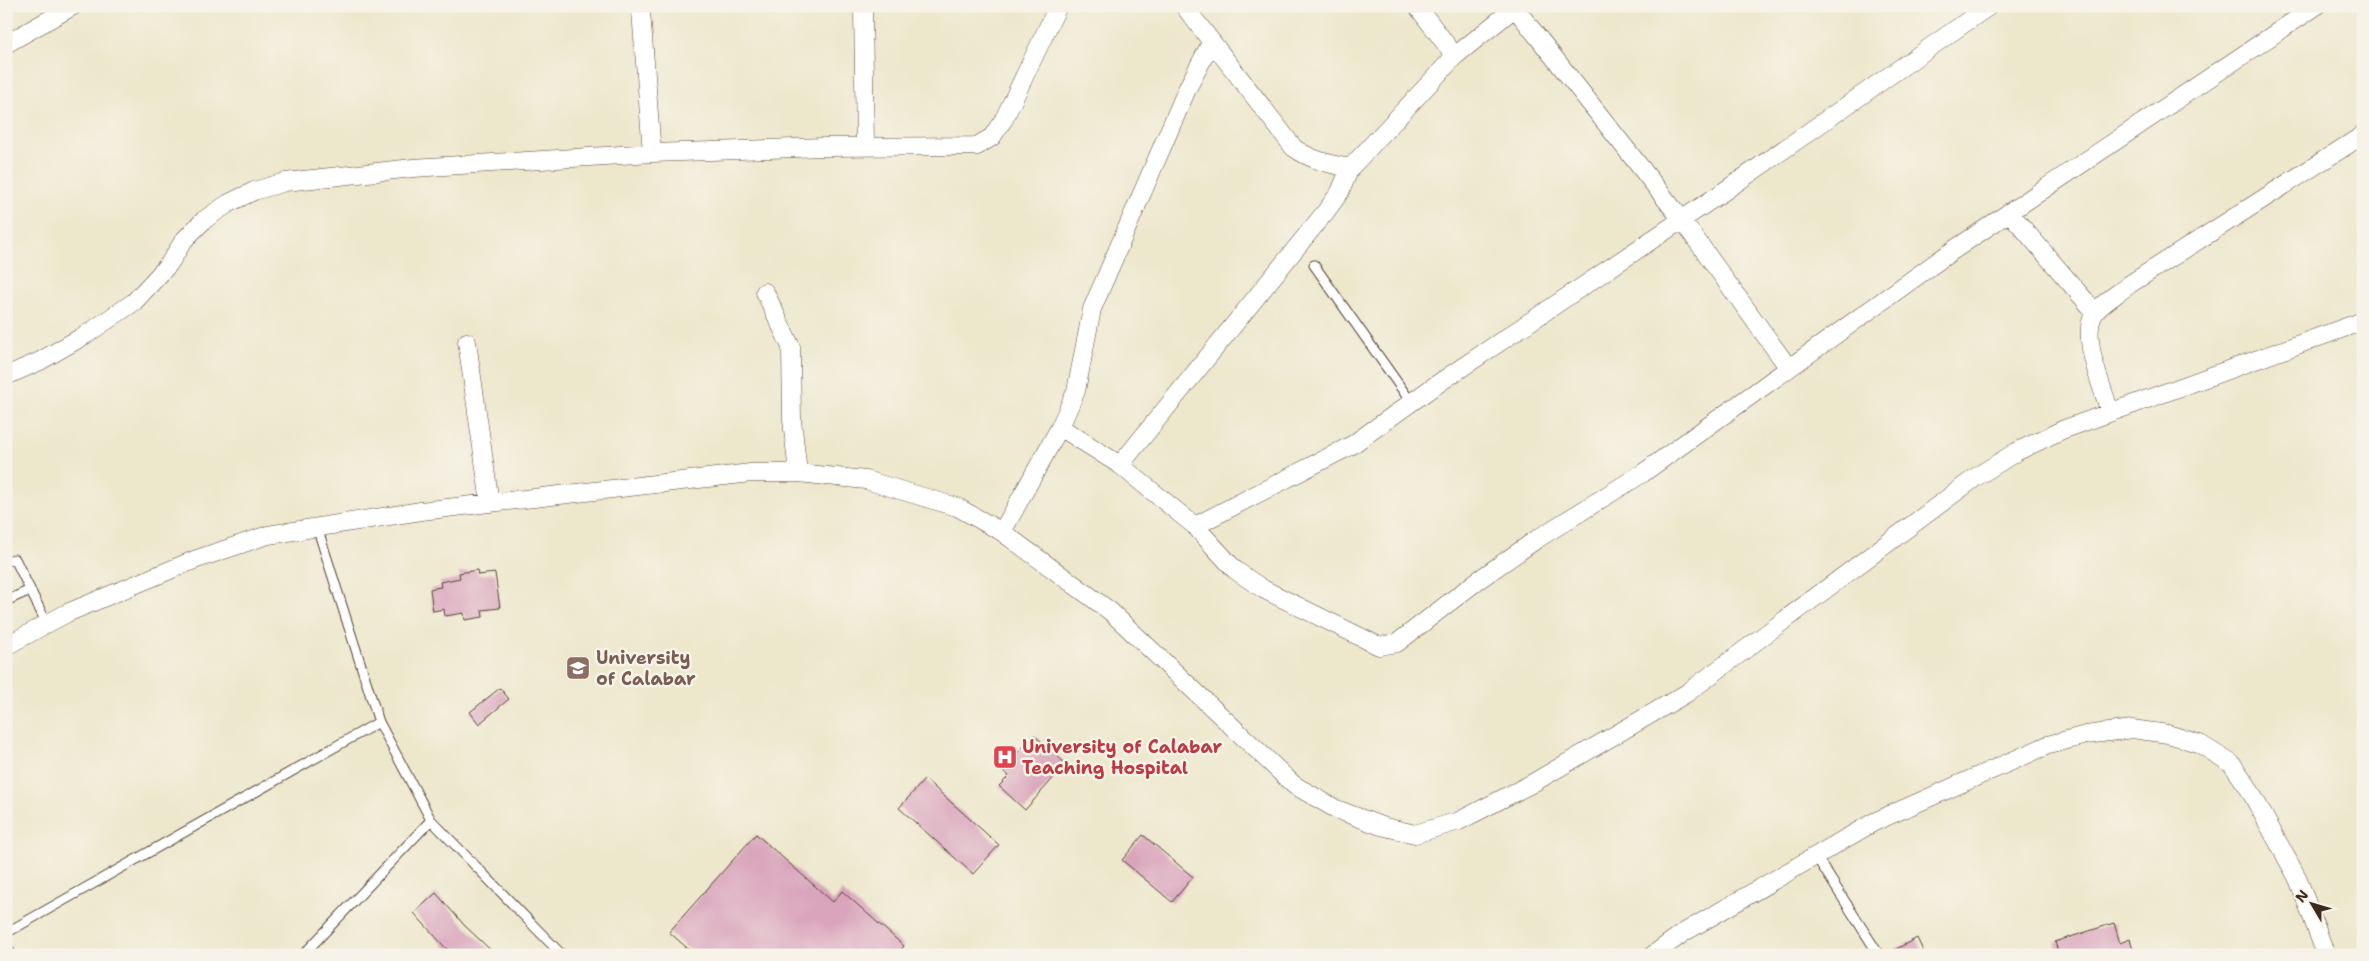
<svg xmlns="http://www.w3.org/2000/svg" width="2369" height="961" font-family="'Shantell Sans',sans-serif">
<rect width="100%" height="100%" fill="#f7f3e8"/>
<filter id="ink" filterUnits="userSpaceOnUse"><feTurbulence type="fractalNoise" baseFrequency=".02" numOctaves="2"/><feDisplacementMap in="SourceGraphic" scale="10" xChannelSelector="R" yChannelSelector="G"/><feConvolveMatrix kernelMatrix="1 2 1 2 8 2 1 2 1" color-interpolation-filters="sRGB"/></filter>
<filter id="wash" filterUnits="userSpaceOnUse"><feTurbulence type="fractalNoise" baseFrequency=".0096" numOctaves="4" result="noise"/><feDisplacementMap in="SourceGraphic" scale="20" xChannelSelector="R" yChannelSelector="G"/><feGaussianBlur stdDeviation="1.12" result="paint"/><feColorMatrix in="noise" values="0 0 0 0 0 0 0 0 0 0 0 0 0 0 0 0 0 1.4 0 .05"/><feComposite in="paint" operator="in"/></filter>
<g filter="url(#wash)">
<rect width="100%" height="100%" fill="#ede7cc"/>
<g id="blocks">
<path fill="#d9a4bc" d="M 477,570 L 478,575 L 495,573 L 500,608 L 482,610 L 483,617 L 465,620 L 464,613 L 445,616 L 444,609 L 433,611 L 430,589 L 441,587 L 440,582 L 460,578 L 459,573 Z
M 500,688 L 509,699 L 479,724 L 470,712 Z
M 1034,735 L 1066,764 L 1025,810 L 999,786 L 1009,776 L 1002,770 Z
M 925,779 L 999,845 L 973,874 L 899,808 Z
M 756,834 L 833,902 L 842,891 L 904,946 L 897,955 L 695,955 L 669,932 Z
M 1143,835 L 1193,877 L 1172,902 L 1122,860 Z
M 436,893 L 465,926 L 496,955 L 452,955 L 414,913 Z
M 2114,923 L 2120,943 L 2130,939 L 2135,955 L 2059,955 L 2055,942 Z
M 1917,938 L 1925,955 L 1885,955 Z"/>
</g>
</g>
<g filter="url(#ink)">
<use href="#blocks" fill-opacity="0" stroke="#564638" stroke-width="1"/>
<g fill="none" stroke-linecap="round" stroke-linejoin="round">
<defs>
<path id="service" d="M 1314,265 L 1411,402
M 317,527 L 379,722 L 431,820 L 562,955
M 6,561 L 15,559 L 47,624
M 6,601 L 30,590
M 1816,856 L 1879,955
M 6,933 L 379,722
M 6,946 L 12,955
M 303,955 L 431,820"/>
<path id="minor" d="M 863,6 L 865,147
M 1184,6 L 1294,148 C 1311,160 1329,164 1350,168
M 1417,6 L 1455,56
M 1515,8 L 1682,220 L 1788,367
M 641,11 L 652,153
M 6,44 L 73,6
M 2009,212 L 2095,312
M 765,292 L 791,347 L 792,420 L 798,473
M 467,342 L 490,503
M 6,376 L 40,361 L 87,334 L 134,302 L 169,264 L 184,240 L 204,220 L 229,203 L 254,191 L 285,182 L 413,168 L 652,153 L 824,147 L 977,146 L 992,137 L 1004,119 L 1058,6
M 2110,412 C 2103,388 2078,333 2096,311 C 2105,301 2119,293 2130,284 L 2363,135
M 1060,427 L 1120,465 L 1195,526 L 1235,570 L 1263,589 L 1379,646 L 1397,643 L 1477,581 L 1537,539 L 1643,473 L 1952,251 L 2316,6
M 1120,465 L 1327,210 L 1340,192 L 1350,168 L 1368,149 L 1455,56 L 1517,6
M 1195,526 L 1352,445 L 1430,389 L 1723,192 L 1989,6
M 1002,532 L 1060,427 L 1076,391 L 1092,309 L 1188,87 L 1211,43
M 6,646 L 67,613 L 194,560 L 268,535 L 421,511 L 751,473 L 798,473 L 866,480 L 957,507 L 1002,532 L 1110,611 L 1294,785 L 1336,809 L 1381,826 L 1415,834 L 1459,821 L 1531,784 L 1687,693 L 1976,477 L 2016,452 L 2062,430 L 2363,321
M 1653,955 L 1683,933 L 1874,822 L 2048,745 L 2086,735 L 2132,729 L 2168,734 L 2200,744 L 2232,764 L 2248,787 L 2298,879 L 2326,955"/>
</defs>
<use href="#service" stroke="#564638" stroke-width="11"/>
<use href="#minor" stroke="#564638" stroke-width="19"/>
<use href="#service" stroke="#fff" stroke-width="9"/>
<use href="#minor" stroke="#fff" stroke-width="18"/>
</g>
</g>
<defs>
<symbol id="university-square" viewBox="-11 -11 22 22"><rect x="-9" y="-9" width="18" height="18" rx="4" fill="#8d6e63" stroke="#f7f3e8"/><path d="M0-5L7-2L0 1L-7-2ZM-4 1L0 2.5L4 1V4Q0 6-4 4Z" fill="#fff"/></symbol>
<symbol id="hospital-square" viewBox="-11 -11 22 22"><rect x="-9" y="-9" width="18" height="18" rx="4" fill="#e0444e" stroke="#f7f3e8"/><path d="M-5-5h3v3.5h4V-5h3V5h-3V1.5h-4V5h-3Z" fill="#fff"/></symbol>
</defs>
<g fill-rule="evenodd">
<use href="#university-square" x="564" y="654" width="28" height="28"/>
<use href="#hospital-square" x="991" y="743" width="28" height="28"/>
</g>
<g text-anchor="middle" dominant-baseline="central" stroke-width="5" stroke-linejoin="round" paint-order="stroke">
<g font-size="18" font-weight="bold" fill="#785e54" stroke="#f7f3e8" text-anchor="start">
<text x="596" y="658">University<tspan x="596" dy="21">of Calabar</tspan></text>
</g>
<g font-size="18" font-weight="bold" fill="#be3a42" stroke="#f7f3e8" text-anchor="start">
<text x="1022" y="747">University of Calabar<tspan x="1022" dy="21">Teaching Hospital</tspan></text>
</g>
</g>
<rect width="2369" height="961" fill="none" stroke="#f7f3e8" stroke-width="25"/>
<g transform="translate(2312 904) rotate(308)" stroke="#f7f3e8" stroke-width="4" paint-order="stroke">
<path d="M0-4L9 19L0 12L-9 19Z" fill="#3b2a1e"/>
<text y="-8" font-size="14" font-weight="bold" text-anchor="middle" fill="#3b2a1e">N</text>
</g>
</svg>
